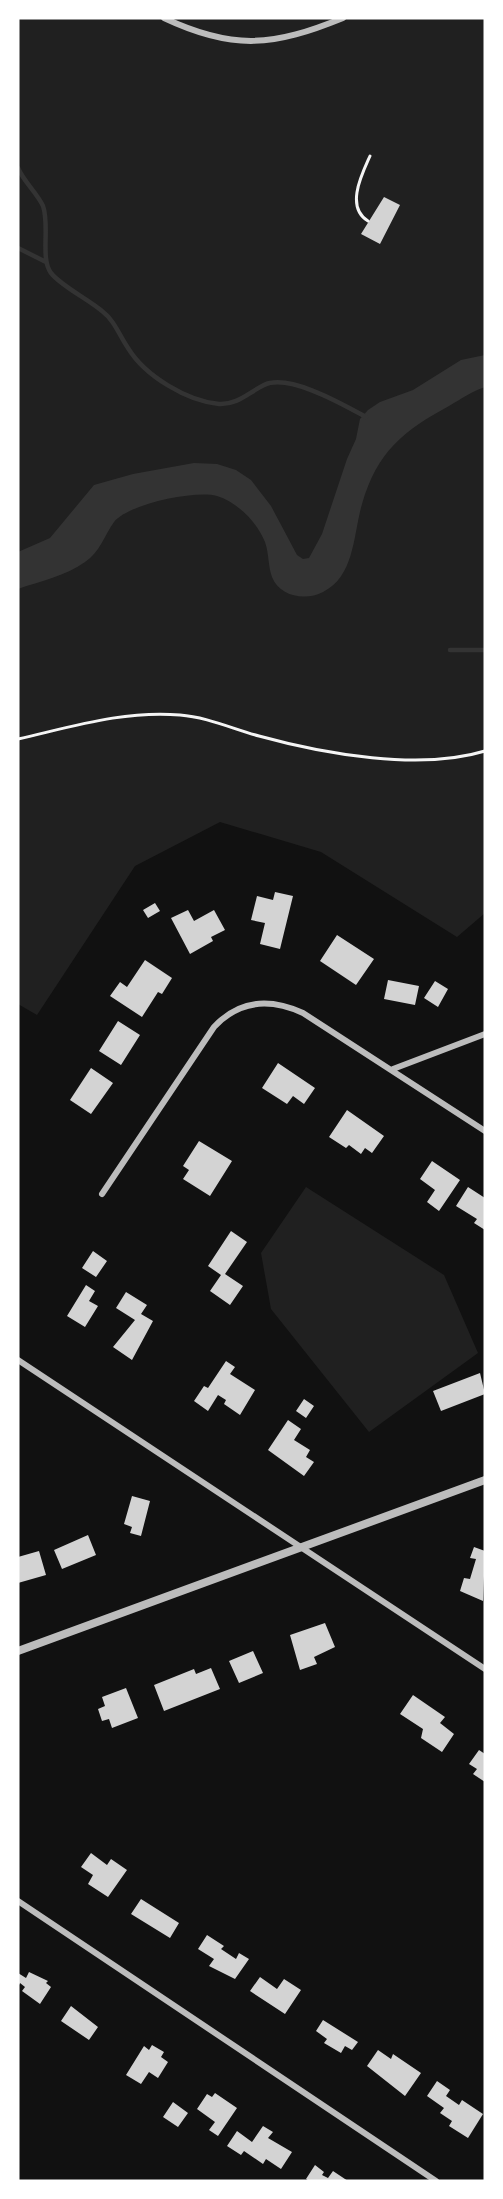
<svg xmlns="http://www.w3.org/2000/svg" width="503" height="2199" font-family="'DejaVu Sans',sans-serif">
<rect width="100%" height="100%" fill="#111"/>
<path fill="#202020" d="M 18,18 L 485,18 L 485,913 L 457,937 L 321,852 L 220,822 L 135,866 L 37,1015 L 18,1004 Z
M 306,1187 L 444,1275 L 478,1353 L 369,1432 L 271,1309 L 261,1253 Z"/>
<path fill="#333" d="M 485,355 L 485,387 C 472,391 461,399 449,406 C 403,431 377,452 362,504 C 353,535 355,576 323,592 C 306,601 280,597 272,577 C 268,566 269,553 265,542 C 257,522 237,502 217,496 C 195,490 128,504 114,522 C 104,536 100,552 85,562 C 66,576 40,581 18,589 L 18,552 L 50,538 L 94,485 L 133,474 L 194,463 L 217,464 L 236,470 L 251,480 L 271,506 L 297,555 L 303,559 L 309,558 L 322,534 L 347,459 L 356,439 L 360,419 L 368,410 L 380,402 L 413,390 L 461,360 Z"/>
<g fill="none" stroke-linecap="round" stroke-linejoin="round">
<path stroke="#333" stroke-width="4.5" d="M 18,168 C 24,182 37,193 43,206 C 50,225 40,259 51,273 C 61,286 88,299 102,311 C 115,321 119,335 128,348 C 145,376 187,401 219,404 C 237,405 248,393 264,385 C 289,373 344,405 366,417
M 18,248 L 46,262
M 450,650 L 485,650"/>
</g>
<path fill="#d3d3d3" d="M 384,197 L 400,205 L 380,244 L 361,234 Z
M 275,892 L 293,896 L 280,949 L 260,944 L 265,923 L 251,920 L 257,896 L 273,900 Z
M 155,903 L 160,911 L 148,918 L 143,910 Z
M 188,910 L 194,921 L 214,910 L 225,930 L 211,937 L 213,941 L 190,954 L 171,918 Z
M 337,935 L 374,959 L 356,985 L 320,961 Z
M 145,960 L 172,978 L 162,994 L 158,992 L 142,1017 L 110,996 L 120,982 L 127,987 Z
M 388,980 L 419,986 L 415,1005 L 384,999 Z
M 435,981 L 448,989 L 438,1007 L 424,998 Z
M 118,1021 L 140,1035 L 121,1065 L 99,1051 Z
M 278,1063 L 315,1088 L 304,1104 L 293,1096 L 287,1104 L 262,1088 Z
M 91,1068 L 113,1083 L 91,1114 L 70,1100 Z
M 347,1110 L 384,1136 L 372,1153 L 365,1148 L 361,1154 L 349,1145 L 346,1148 L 329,1137 Z
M 199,1141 L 232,1161 L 210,1196 L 183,1179 L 189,1170 L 183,1166 Z
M 432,1161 L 460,1180 L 439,1211 L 427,1202 L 435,1190 L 420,1179 Z
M 468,1187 L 485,1198 L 485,1230 L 474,1223 L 477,1219 L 456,1206 Z
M 231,1231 L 247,1242 L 225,1274 L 243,1286 L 230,1305 L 210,1291 L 221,1275 L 208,1266 Z
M 93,1251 L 107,1261 L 96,1277 L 82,1268 Z
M 86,1285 L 95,1291 L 89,1301 L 98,1306 L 85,1327 L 67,1316 Z
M 126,1292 L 147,1305 L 141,1314 L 153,1321 L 132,1360 L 113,1347 L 135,1320 L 116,1308 Z
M 226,1361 L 235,1367 L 230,1374 L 255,1390 L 240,1415 L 224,1404 L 226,1400 L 218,1395 L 208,1411 L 194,1401 L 204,1386 L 208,1388 Z
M 480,1373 L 485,1394 L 441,1411 L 433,1391 Z
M 304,1399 L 314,1406 L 306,1418 L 296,1411 Z
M 288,1420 L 301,1429 L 294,1440 L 310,1450 L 306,1457 L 314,1462 L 304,1476 L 268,1450 Z
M 132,1496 L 150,1501 L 141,1536 L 130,1533 L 132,1527 L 124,1524 Z
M 88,1535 L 96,1555 L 62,1569 L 54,1550 Z
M 474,1547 L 485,1551 L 483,1601 L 460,1591 L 464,1578 L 470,1579 L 476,1559 L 470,1558 Z
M 39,1551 L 46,1575 L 18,1583 L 18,1557 Z
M 325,1623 L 335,1647 L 314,1657 L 317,1664 L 300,1670 L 290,1635 Z
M 253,1651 L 263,1673 L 239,1683 L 229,1661 Z
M 211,1668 L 220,1689 L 164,1711 L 154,1685 L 194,1669 L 196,1674 Z
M 126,1688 L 138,1718 L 112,1728 L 109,1719 L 102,1721 L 98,1709 L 105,1706 L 102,1697 Z
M 413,1695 L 445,1717 L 440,1723 L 454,1734 L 442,1752 L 421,1738 L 423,1729 L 400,1714 Z
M 479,1750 L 485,1754 L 485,1782 L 473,1774 L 477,1769 L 469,1764 Z
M 91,1853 L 107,1865 L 111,1859 L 127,1870 L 108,1897 L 88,1884 L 93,1875 L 81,1867 Z
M 141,1899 L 179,1923 L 170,1938 L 131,1914 Z
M 207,1935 L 224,1946 L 221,1949 L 236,1959 L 239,1953 L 249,1959 L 235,1979 L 209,1966 L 214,1959 L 198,1949 Z
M 29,1972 L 48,1981 L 46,1983 L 51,1987 L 40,2004 L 22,1991 L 25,1987 L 20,1983 L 18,1987 L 18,1973 L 26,1978 Z
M 260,1977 L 277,1989 L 284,1979 L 301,1990 L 285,2014 L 250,1991 Z
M 71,2006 L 98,2027 L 89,2040 L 61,2021 Z
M 323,2020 L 358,2042 L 352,2050 L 345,2046 L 341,2053 L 324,2043 L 327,2039 L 316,2031 Z
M 152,2045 L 164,2052 L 161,2057 L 168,2062 L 158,2078 L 149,2072 L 141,2084 L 126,2075 L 144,2046 L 149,2050 Z
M 378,2050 L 391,2059 L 393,2054 L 421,2073 L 405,2096 L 367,2066 Z
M 437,2081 L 450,2090 L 446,2096 L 459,2105 L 462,2100 L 483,2114 L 468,2138 L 449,2126 L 452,2121 L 440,2113 L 444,2108 L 427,2096 Z
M 215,2093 L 237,2108 L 218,2136 L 209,2130 L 215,2122 L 197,2109 L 207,2094 L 212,2097 Z
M 173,2102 L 188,2113 L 178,2127 L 163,2117 Z
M 263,2126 L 273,2132 L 268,2138 L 292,2152 L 281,2169 L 266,2159 L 263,2164 L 244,2151 L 241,2155 L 227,2146 L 237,2131 L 252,2142 Z
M 315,2165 L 324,2172 L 322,2175 L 328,2178 L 333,2171 L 348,2181 L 309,2181 L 306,2179 Z"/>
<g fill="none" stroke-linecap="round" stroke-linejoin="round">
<path stroke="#f5f5f5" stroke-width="3" d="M 368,221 C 345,207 362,174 370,156
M 18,739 C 71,727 125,710 180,715 C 207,717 233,729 259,736 C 324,754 420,771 485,751"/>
<path stroke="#bcbcbc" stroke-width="6" d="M 164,18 C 234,51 274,46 343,18
M 393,1069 L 485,1034
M 102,1194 L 214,1027 C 239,1000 270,998 303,1013 L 485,1131
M 18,1360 L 485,1669
M 18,1901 L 436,2181"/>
<path stroke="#bcbcbc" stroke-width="8" d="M 18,1651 L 485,1480"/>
</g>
<rect width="503" height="2199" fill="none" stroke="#ffffff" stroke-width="39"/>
</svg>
